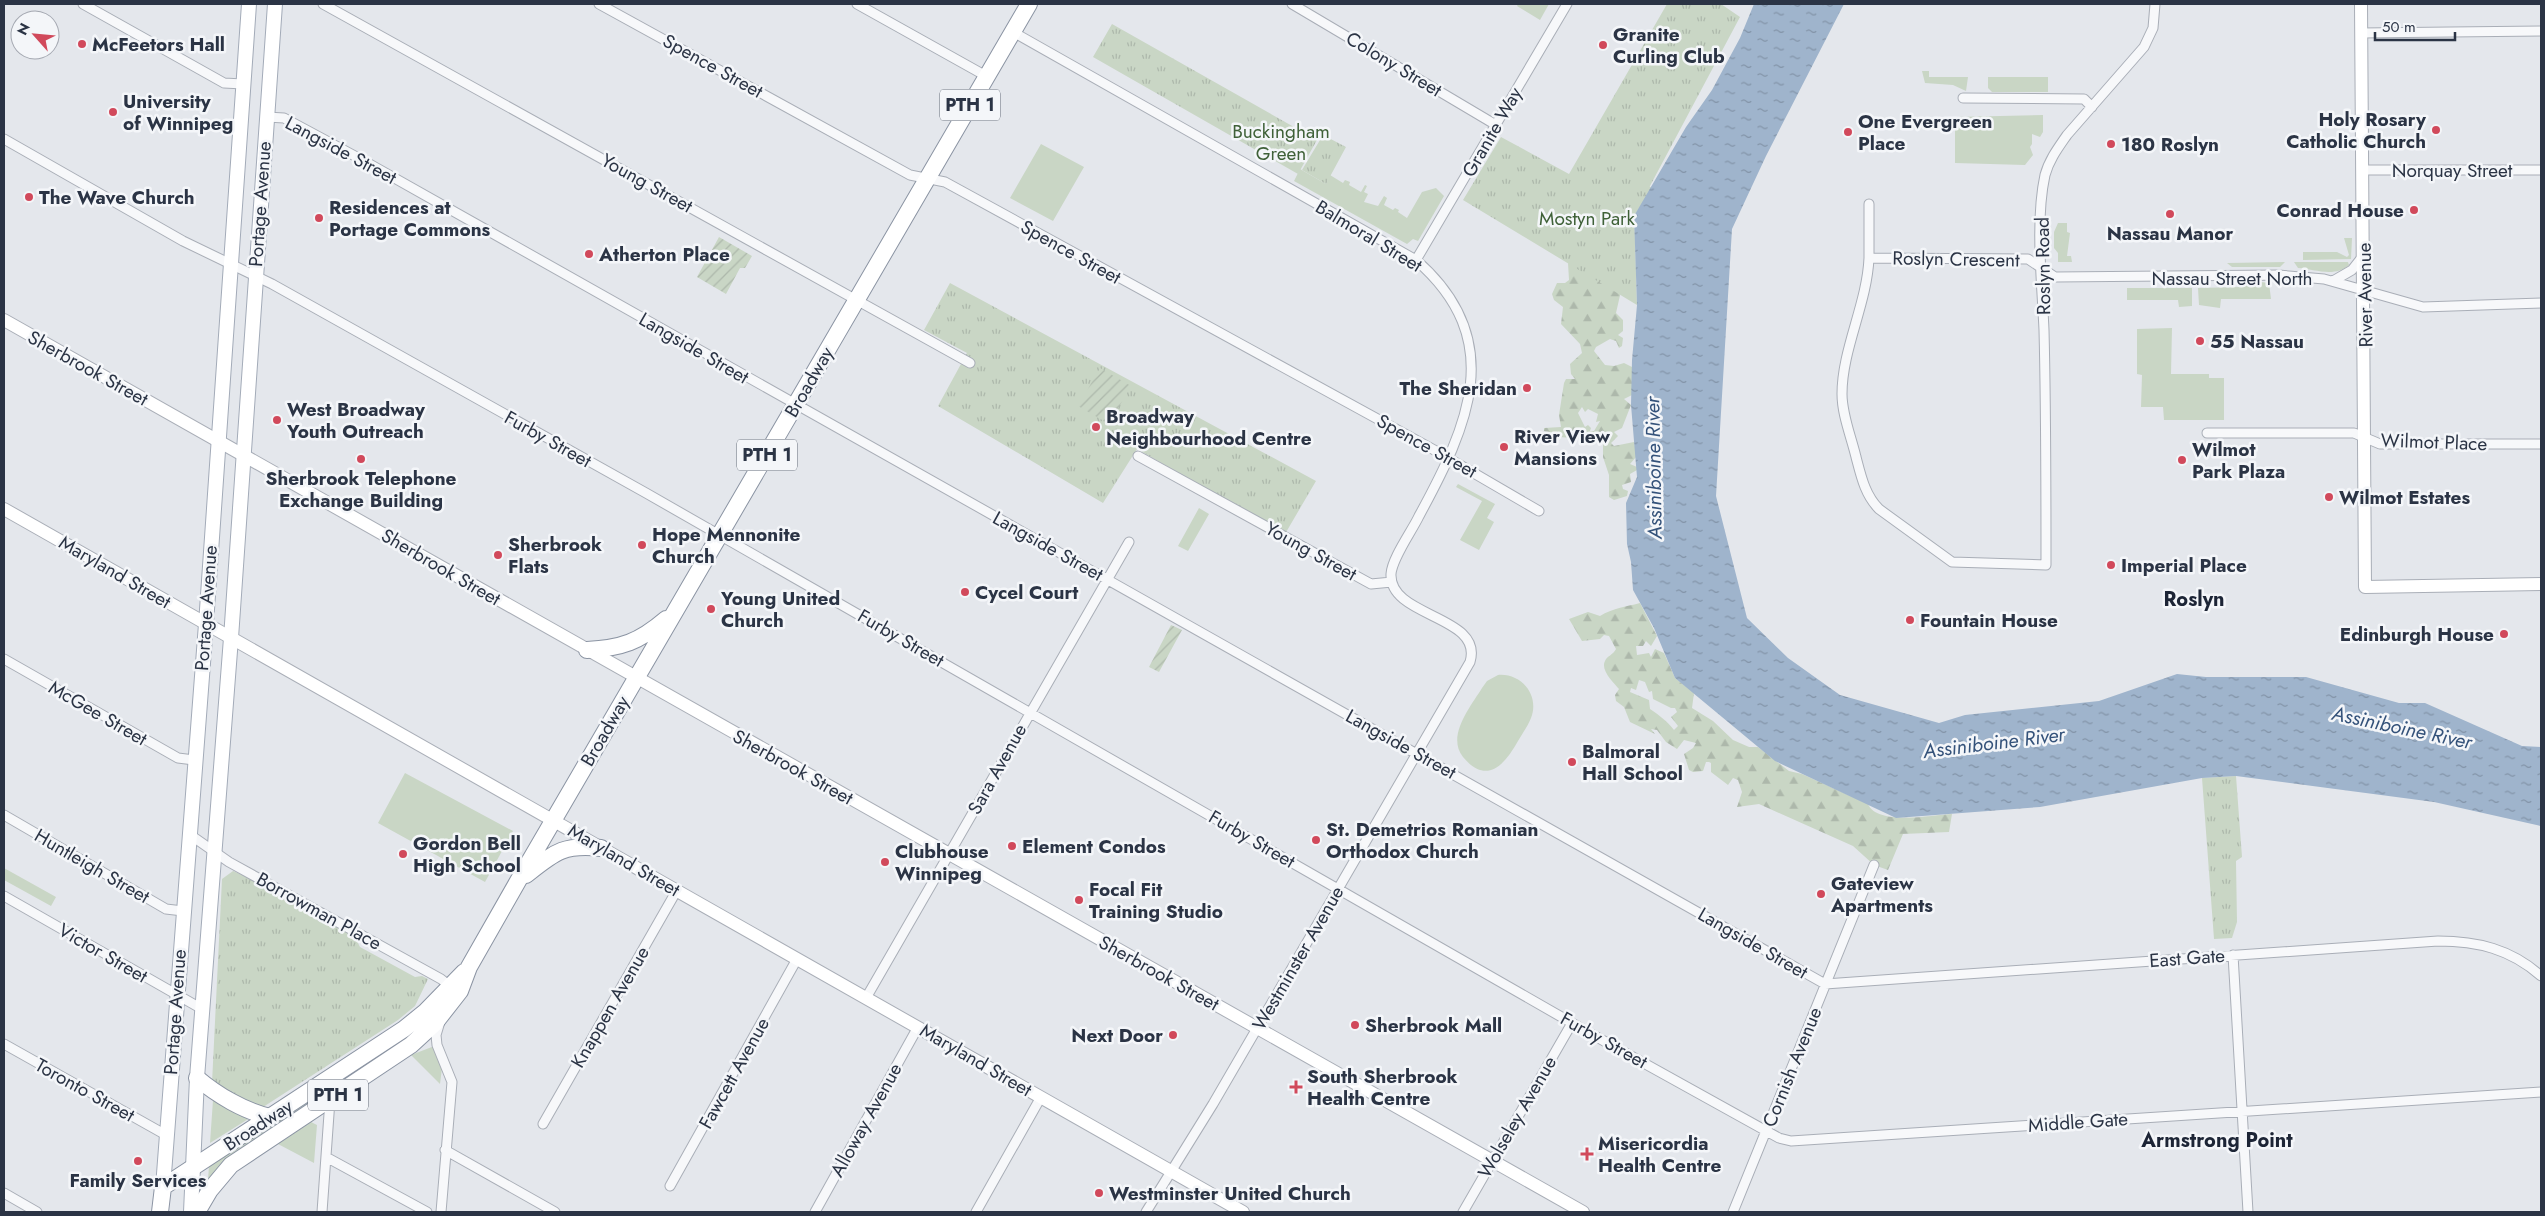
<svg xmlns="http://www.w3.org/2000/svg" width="2545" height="1216" font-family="Jost,sans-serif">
<defs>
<pattern id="forest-firs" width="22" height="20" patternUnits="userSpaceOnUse" patternTransform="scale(1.25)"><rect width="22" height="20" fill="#c9d6c5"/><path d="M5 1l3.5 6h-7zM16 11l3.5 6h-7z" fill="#adb8ab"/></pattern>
<pattern id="park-tufts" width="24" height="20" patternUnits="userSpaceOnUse" patternTransform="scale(1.25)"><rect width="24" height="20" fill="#c9d6c5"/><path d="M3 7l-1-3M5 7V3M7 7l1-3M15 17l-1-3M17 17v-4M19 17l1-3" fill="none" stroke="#adb8ab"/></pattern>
<pattern id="garden-furrows" width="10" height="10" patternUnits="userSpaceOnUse" patternTransform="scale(1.25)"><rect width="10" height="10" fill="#c9d6c5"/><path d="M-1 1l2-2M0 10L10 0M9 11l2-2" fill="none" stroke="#adb8ab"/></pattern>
<pattern id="water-ripples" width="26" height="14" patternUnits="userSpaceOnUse" patternTransform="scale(1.25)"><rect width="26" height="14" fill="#9fb4cc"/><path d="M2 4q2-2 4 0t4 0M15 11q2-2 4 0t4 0" fill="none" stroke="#8293a7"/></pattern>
</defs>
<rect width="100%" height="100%" fill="#e4e7ec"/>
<path fill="#c9d6c5" d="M 1518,4 L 1549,4 L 1540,20 L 1517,6 Z
M 1922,71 L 1929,71 L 1929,77 L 1968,77 L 1966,91 L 1953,85 L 1925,83 Z
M 1988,77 L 2048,77 L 2048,92 L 1992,92 L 1988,88 Z
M 2043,115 L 2043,132 L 2040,137 L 2032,134 L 2032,144 L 2030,147 L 2033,155 L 2025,165 L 1955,163 L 1955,117 Z
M 1041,144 L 1084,167 L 1053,221 L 1010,198 Z
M 1300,169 L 1326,184 L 1330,175 L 1343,183 L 1345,180 L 1350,182 L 1349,185 L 1361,192 L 1365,185 L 1367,186 L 1364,192 L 1368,194 L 1364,202 L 1378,206 L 1384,196 L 1387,198 L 1384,205 L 1393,210 L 1395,208 L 1399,210 L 1398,212 L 1407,218 L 1422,192 L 1436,188 L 1444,196 L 1418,241 L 1413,239 L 1407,244 L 1294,181 Z
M 2058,223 L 2067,223 L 2067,232 L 2070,233 L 2067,256 L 2071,256 L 2072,262 L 2058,262 L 2058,253 L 2054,248 L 2054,232 Z
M 2344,238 L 2352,238 L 2351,259 L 2303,260 L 2303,252 L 2337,252 L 2347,257 L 2349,255 Z
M 2285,262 L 2280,267 L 2232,267 L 2227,263 Z
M 2294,262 L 2348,262 L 2349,265 C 2335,278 2314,269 2298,268 Z
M 2253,281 L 2269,283 L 2271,299 L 2221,299 L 2220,308 L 2199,305 L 2198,288 L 2241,287 Z
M 2127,288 L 2192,288 L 2192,306 L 2179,307 L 2178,300 L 2127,300 Z
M 2172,328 L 2171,374 L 2209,374 L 2209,378 L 2224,378 L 2224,420 L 2164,420 L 2163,407 L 2141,407 L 2142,375 L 2137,374 L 2137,329 Z
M 1458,484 L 1495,504 L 1487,518 L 1494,522 L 1479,550 L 1460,540 L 1482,501 L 1456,487 Z
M 1199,508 L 1209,514 L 1188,551 L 1178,546 Z
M 1498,675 C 1521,673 1540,695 1531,718 C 1528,726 1522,734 1518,741 C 1505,764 1487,786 1463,757 C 1446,736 1471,706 1482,688 L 1487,681 Z
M 405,773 L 513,831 L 485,882 L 378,823 Z
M 4,868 L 56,897 L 51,906 L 4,880 Z
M 425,1019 L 409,1038 L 208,1181 L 209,1165 Z
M 437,1045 L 442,1068 L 440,1084 L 411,1055 Z
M 213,1100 L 253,1116 L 210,1143 Z
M 311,1122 L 317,1125 L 314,1163 L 278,1144 Z"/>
<path fill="url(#forest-firs)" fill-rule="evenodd" d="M 1643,182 L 1652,188 L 1634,216 L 1636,280 L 1621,291 L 1616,313 L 1623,320 L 1623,331 L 1618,335 L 1623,338 L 1622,346 L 1619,348 L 1616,341 L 1610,339 L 1596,347 L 1594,351 L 1605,365 L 1614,366 L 1624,363 L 1632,367 L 1632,395 L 1624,399 L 1631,405 L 1622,428 L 1614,432 L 1618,436 L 1611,443 L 1614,446 L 1634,442 L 1637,456 L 1630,464 L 1637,467 L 1637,470 L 1630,474 L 1631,482 L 1622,485 L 1623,489 L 1628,491 L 1627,496 L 1614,500 L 1609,497 L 1609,475 L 1603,457 L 1603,443 L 1600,440 L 1559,437 L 1544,431 L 1544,428 L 1561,427 L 1559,415 L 1564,383 L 1566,379 L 1575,379 L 1571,374 L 1570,364 L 1582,353 L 1580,344 L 1561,324 L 1563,307 L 1554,300 L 1552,294 L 1557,283 L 1565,283 L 1569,280 L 1568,263 L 1573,264 ZM 1582,407 L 1585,412 L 1588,409 L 1598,414 L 1596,422 L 1600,421 L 1594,431 L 1590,431 L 1591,428 L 1588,425 L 1585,427 L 1578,413 Z
M 1640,603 L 1657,636 L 1651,646 L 1646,641 L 1643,646 L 1636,646 L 1637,655 L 1649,653 L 1651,657 L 1655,649 L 1664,653 L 1675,678 L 1694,693 L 1692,708 L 1713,721 L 1733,740 L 1749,747 L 1758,747 L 1789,771 L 1802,774 L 1868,804 C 1877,826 1933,815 1952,814 L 1949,832 L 1903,834 L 1888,870 L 1874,865 L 1853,846 L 1759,804 L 1737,807 L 1742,792 L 1738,780 L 1733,778 L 1728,785 L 1711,772 L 1711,763 L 1709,762 L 1706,762 L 1703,771 L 1693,772 L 1689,770 L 1684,754 L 1693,748 L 1696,743 L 1684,740 L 1677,749 L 1666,742 L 1657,730 L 1651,729 L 1655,734 L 1630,722 L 1624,707 L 1616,701 L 1615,695 L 1619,689 C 1614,683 1600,670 1605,661 C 1607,656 1613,655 1616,649 L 1609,636 L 1604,635 L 1600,639 L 1582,641 L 1569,619 L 1588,612 L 1600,616 C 1613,608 1625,607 1640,603 ZM 1639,680 L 1645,682 L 1649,692 L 1652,691 L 1653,699 L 1671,708 L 1675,708 L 1677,712 L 1671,717 L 1678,726 L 1674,730 C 1667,721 1659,715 1650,709 L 1649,700 L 1630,692 L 1631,688 L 1636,690 Z"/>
<path fill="url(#park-tufts)" d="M 1667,4 L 1721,4 L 1740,17 L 1634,216 L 1637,305 L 1463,200 L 1501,137 L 1569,174 Z
M 1112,24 L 1317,140 L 1298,174 L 1093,57 Z
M 1323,135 L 1346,147 L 1326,184 L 1302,170 Z
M 950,283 L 1316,481 L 1285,534 L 1137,449 L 1103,503 L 938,406 L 967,353 L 924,330 Z
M 2236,776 L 2242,857 L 2236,861 L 2237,922 L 2232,938 L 2214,939 L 2202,778 Z
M 233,871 L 292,896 L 355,937 L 360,947 L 415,977 L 422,976 L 428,979 L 415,1006 L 398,1020 L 260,1109 L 212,1083 L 222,879 Z"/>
<path fill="url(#garden-furrows)" d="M 719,237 L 752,256 L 745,268 L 740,268 L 726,294 L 697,277 Z
M 1100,368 L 1131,386 L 1109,424 L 1078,406 Z
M 1171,625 L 1182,630 L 1159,672 L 1149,667 Z"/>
<path fill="url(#water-ripples)" d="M 1754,4 L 1844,4 L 1766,156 L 1732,229 L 1716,496 L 1747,618 L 1788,658 L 1840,695 L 1939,723 L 1965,715 L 2099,701 L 2177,674 L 2206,677 L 2306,677 L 2399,703 L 2425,703 L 2522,746 L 2541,747 L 2541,826 L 2434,802 L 2236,776 L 2202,778 L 2040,807 L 1896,818 L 1775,761 L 1675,678 L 1654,628 L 1633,590 L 1631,562 L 1627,544 L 1626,503 L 1637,477 L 1631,405 L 1632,360 L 1637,305 L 1634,216 L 1686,127 L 1712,90 L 1740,38 Z"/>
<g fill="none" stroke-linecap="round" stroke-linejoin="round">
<defs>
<path id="street" d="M 83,4 L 224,83 L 243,84
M 323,4 L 970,363
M 599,4 L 910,175 L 945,182 L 1436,451 L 1539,511
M 857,4 L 986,76
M 1292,4 L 1496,125
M 2155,4 L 2153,28 L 2144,47 L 2067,135 C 2058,148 2049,160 2045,175 C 2035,221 2042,283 2044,330 C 2046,408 2046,487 2046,565 L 1952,562 L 1879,509 C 1865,495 1861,476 1856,457 C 1851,436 1842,415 1842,394 C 1842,349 1867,304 1869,258 L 2028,259 L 2055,277 L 2278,275 L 2324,279 L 2423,307 L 2541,303
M 1013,32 L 1416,260 C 1508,340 1468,426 1419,516 C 1412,531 1392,558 1391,574 C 1389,618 1484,615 1470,662 L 1213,1104 L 1146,1212
M 2361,33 L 2541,31
M 1963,98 L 2084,99 L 2092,107
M 267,117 L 284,118 L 366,162 L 1825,984 L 2438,941 C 2477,941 2511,949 2541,976
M 4,139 L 183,241 L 272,284 L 646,493 L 1586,1031 L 1779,1138 L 1791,1141 L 2541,1092
M 2362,170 L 2541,170
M 1869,258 L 1869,204
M 1416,260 L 1567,4
M 2333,281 L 2352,270 L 2363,256
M 2207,433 L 2354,433 L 2380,444 L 2541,444
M 1138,456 L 1371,584 L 1392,582
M 4,659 L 178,758 L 194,760
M 4,815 L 166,909 L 183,911
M 189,834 L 229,862 L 441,979 L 450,986
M 4,896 L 202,1009
M 2233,955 L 2248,1212
M 866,998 L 1129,542
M 440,1022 L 436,1035 L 437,1045 L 452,1082 L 441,1212
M 4,1044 L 166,1135
M 543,1124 L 677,890
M 445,1150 L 555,1212
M 326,1157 L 427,1212
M 670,1186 L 797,959
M 4,1193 L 37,1212
M 322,1212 L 330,1100
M 815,1212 L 918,1027
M 976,1212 L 1041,1097
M 1463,1212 L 1572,1023
M 1733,1212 L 1874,865"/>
<path id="secondary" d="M 2361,4 L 2365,587 L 2541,584
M 4,320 L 1583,1212
M 4,509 L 1243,1212"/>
<path id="primary" d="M 163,1187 L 206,624 L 249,4
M 191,1212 L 197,1078 L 231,638 L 275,4"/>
<path id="highway" d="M 587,650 C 622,648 639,642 666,619
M 526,875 C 555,852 563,844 601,848
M 197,1078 C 217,1095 244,1111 270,1117
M 160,1212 L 163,1187 L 404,1029 L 425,1012 L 464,972
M 197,1212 L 210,1190 L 231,1165 L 411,1045 L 435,1023 L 460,991 L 469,967 L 518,881 L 1029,4"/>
</defs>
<use href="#street" stroke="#a9aeb7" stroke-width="11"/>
<use href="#secondary" stroke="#a9aeb7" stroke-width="14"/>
<use href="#primary" stroke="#a3abb8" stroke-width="16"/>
<use href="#highway" stroke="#8b94a3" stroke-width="18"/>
<use href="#street" stroke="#f7f8fa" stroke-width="9"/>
<use href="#secondary" stroke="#fff" stroke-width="12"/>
<use href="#primary" stroke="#fff" stroke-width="14"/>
<use href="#highway" stroke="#fff" stroke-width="16"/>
</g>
<g fill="#d1495b" stroke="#f4f6f9" stroke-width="2">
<circle cx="82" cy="44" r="5"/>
<circle cx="1603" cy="45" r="5"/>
<circle cx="113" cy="112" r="5"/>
<circle cx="2436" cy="130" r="5"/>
<circle cx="1848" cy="132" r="5"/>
<circle cx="2111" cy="144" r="5"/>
<circle cx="29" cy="197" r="5"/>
<circle cx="2414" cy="210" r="5"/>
<circle cx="2170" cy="214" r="5"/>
<circle cx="319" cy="218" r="5"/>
<circle cx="589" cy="254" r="5"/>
<circle cx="2200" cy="341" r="5"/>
<circle cx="1527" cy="388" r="5"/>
<circle cx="277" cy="420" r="5"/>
<circle cx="1096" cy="427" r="5"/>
<circle cx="1504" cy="447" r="5"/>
<circle cx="361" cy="459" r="5"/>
<circle cx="2182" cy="460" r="5"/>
<circle cx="2329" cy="497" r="5"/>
<circle cx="642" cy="545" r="5"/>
<circle cx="498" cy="555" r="5"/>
<circle cx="2111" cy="565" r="5"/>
<circle cx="965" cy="592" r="5"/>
<circle cx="711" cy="609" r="5"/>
<circle cx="1910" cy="620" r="5"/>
<circle cx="2504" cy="634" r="5"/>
<circle cx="1572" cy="762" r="5"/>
<circle cx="1316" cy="840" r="5"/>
<circle cx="1012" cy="846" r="5"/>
<circle cx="403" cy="854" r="5"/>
<circle cx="885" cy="862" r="5"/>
<circle cx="1821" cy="894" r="5"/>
<circle cx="1079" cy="900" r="5"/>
<circle cx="1355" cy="1025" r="5"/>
<circle cx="1173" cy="1035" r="5"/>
<path d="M1293.5 1079.5h5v5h5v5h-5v5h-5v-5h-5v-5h5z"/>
<path d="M1584.5 1146.5h5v5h5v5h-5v5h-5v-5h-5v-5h5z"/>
<circle cx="138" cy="1161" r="5"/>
<circle cx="1099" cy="1193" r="5"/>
</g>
<g text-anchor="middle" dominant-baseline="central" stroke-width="5" stroke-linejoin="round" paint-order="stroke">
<g fill="#f4f6f9" stroke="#676e7b" stroke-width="1">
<rect x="940" y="89.5" width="60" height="31" rx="4"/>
<rect x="737" y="439.5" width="60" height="31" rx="4"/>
<rect x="308" y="1079.5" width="60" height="31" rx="4"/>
</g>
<g font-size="18" font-weight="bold" fill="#2b3445">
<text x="970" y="105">PTH 1</text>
<text x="767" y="455">PTH 1</text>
<text x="338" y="1095">PTH 1</text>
</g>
<g font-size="19" font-weight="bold" fill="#2b3445" stroke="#f4f6f9" text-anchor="start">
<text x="1613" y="34">Granite<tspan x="1613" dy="22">Curling Club</tspan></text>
<text x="92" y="44">McFeetors Hall</text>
<text x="123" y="101">University<tspan x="123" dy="22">of Winnipeg</tspan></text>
<text x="2426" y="119" text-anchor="end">Holy Rosary<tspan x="2426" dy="22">Catholic Church</tspan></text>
<text x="1858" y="121">One Evergreen<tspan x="1858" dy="22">Place</tspan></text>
<text x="2121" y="144">180 Roslyn</text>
<text x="39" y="197">The Wave Church</text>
<text x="329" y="207">Residences at<tspan x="329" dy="22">Portage Commons</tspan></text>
<text x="2404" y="210" text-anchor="end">Conrad House</text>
<text x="2170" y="233" text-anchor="middle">Nassau Manor</text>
<text x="599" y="254">Atherton Place</text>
<text x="2210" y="341">55 Nassau</text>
<text x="1517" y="388" text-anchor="end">The Sheridan</text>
<text x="287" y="409">West Broadway<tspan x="287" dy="22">Youth Outreach</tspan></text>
<text x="1106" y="416">Broadway<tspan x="1106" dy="22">Neighbourhood Centre</tspan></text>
<text x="1514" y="436">River View<tspan x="1514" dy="22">Mansions</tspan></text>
<text x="2192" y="449">Wilmot<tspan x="2192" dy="22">Park Plaza</tspan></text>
<text x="361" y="478" text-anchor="middle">Sherbrook Telephone<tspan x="361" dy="22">Exchange Building</tspan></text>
<text x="2339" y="497">Wilmot Estates</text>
<text x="652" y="534">Hope Mennonite<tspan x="652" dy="22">Church</tspan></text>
<text x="508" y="544">Sherbrook<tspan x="508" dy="22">Flats</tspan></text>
<text x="2121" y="565">Imperial Place</text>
<text x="975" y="592">Cycel Court</text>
<text x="721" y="598">Young United<tspan x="721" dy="22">Church</tspan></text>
<text x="1920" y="620">Fountain House</text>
<text x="2494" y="634" text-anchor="end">Edinburgh House</text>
<text x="1582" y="751">Balmoral<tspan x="1582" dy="22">Hall School</tspan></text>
<text x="1326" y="829">St. Demetrios Romanian<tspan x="1326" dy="22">Orthodox Church</tspan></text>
<text x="413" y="843">Gordon Bell<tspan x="413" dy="22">High School</tspan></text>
<text x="1022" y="846">Element Condos</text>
<text x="895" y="851">Clubhouse<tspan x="895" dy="22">Winnipeg</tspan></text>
<text x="1831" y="883">Gateview<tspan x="1831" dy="22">Apartments</tspan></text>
<text x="1089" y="889">Focal Fit<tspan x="1089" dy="22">Training Studio</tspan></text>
<text x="1365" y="1025">Sherbrook Mall</text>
<text x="1163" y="1035" text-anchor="end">Next Door</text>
<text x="1307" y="1076">South Sherbrook<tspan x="1307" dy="22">Health Centre</tspan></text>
<text x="1598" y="1143">Misericordia<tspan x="1598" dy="22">Health Centre</tspan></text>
<text x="138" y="1180" text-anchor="middle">Family Services</text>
<text x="1109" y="1193">Westminster United Church</text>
</g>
<g font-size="19" fill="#2b3445" stroke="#f4f6f9">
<text transform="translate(1394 64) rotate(31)">Colony Street</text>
<text transform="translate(713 66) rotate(29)">Spence Street</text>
<text transform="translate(1492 132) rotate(-60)">Granite Way</text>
<text transform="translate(341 150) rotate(28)">Langside Street</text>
<text x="2452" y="170">Norquay Street</text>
<text transform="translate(647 183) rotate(29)">Young Street</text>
<text transform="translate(260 204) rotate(-86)">Portage Avenue</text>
<text transform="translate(1369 236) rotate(31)">Balmoral Street</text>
<text transform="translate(1071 252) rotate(29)">Spence Street</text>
<text transform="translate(1956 259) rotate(1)">Roslyn Crescent</text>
<text transform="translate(2043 266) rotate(-91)">Roslyn Road</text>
<text x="2232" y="278">Nassau Street North</text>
<text transform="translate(2365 295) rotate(-91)">River Avenue</text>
<text transform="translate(694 348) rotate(30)">Langside Street</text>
<text transform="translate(88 368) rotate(29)">Sherbrook Street</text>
<text transform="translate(809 382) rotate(-60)">Broadway</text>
<text transform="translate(548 439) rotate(29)">Furby Street</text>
<text transform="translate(2434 442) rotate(2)">Wilmot Place</text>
<text transform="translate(1427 446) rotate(29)">Spence Street</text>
<text transform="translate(1048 546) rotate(29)">Langside Street</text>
<text transform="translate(1311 551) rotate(29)">Young Street</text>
<text transform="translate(441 567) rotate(30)">Sherbrook Street</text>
<text transform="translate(115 572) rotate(30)">Maryland Street</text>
<text transform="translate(206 608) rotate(-86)">Portage Avenue</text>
<text transform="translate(901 638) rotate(30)">Furby Street</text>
<text transform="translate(98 713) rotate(30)">McGee Street</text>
<text transform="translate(605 731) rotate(-60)">Broadway</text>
<text transform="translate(1401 744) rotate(29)">Langside Street</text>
<text transform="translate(793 767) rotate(29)">Sherbrook Street</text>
<text transform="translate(997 769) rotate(-61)">Sara Avenue</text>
<text transform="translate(1252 839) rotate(30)">Furby Street</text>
<text transform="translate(624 860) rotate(30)">Maryland Street</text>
<text transform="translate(92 866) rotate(30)">Huntleigh Street</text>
<text transform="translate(319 911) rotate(29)">Borrowman Place</text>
<text transform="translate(1753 943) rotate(30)">Langside Street</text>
<text transform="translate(103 953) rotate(30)">Victor Street</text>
<text transform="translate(1298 958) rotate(-60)">Westminster Avenue</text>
<text transform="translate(2187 958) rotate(-4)">East Gate</text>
<text transform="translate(1159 973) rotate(29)">Sherbrook Street</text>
<text transform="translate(610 1007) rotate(-60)">Knappen Avenue</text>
<text transform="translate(175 1012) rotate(-86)">Portage Avenue</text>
<text transform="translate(1604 1040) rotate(29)">Furby Street</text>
<text transform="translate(976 1060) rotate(30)">Maryland Street</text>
<text transform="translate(1792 1067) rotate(-68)">Cornish Avenue</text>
<text transform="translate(734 1073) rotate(-61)">Fawcett Avenue</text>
<text transform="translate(85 1090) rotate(29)">Toronto Street</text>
<text transform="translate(1517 1117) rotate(-60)">Wolseley Avenue</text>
<text transform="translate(866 1120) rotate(-61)">Alloway Avenue</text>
<text transform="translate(2078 1122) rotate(-4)">Middle Gate</text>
<text transform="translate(258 1125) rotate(-33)">Broadway</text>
</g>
<g font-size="19" fill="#3f6138" stroke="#f4f6f9">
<text x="1281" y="131">Buckingham<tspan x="1281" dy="22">Green</tspan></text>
<text x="1587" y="218">Mostyn Park</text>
</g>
<g font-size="20" font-style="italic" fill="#34527a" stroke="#f4f6f9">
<text transform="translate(1654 468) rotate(-91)">Assiniboine River</text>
<text transform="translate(2402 728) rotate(12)">Assiniboine River</text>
<text transform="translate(1994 743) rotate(-7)">Assiniboine River</text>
</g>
<g font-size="20" font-weight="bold" fill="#1d2536" stroke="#f4f6f9">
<text x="2194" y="599">Roslyn</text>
<text x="2217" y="1140">Armstrong Point</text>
</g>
</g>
<rect width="2545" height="1216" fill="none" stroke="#2b3445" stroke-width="10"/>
<g transform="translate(35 35) rotate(297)"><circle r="24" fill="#f4f6f9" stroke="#a4a8b1"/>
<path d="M0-4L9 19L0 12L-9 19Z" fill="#d1495b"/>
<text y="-8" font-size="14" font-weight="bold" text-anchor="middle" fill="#2b3445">N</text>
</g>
<path d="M2375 32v8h80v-8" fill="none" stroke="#2b3445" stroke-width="2.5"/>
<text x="2382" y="32" font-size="15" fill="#2b3445" stroke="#f4f6f9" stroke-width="4" paint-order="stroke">50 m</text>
</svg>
